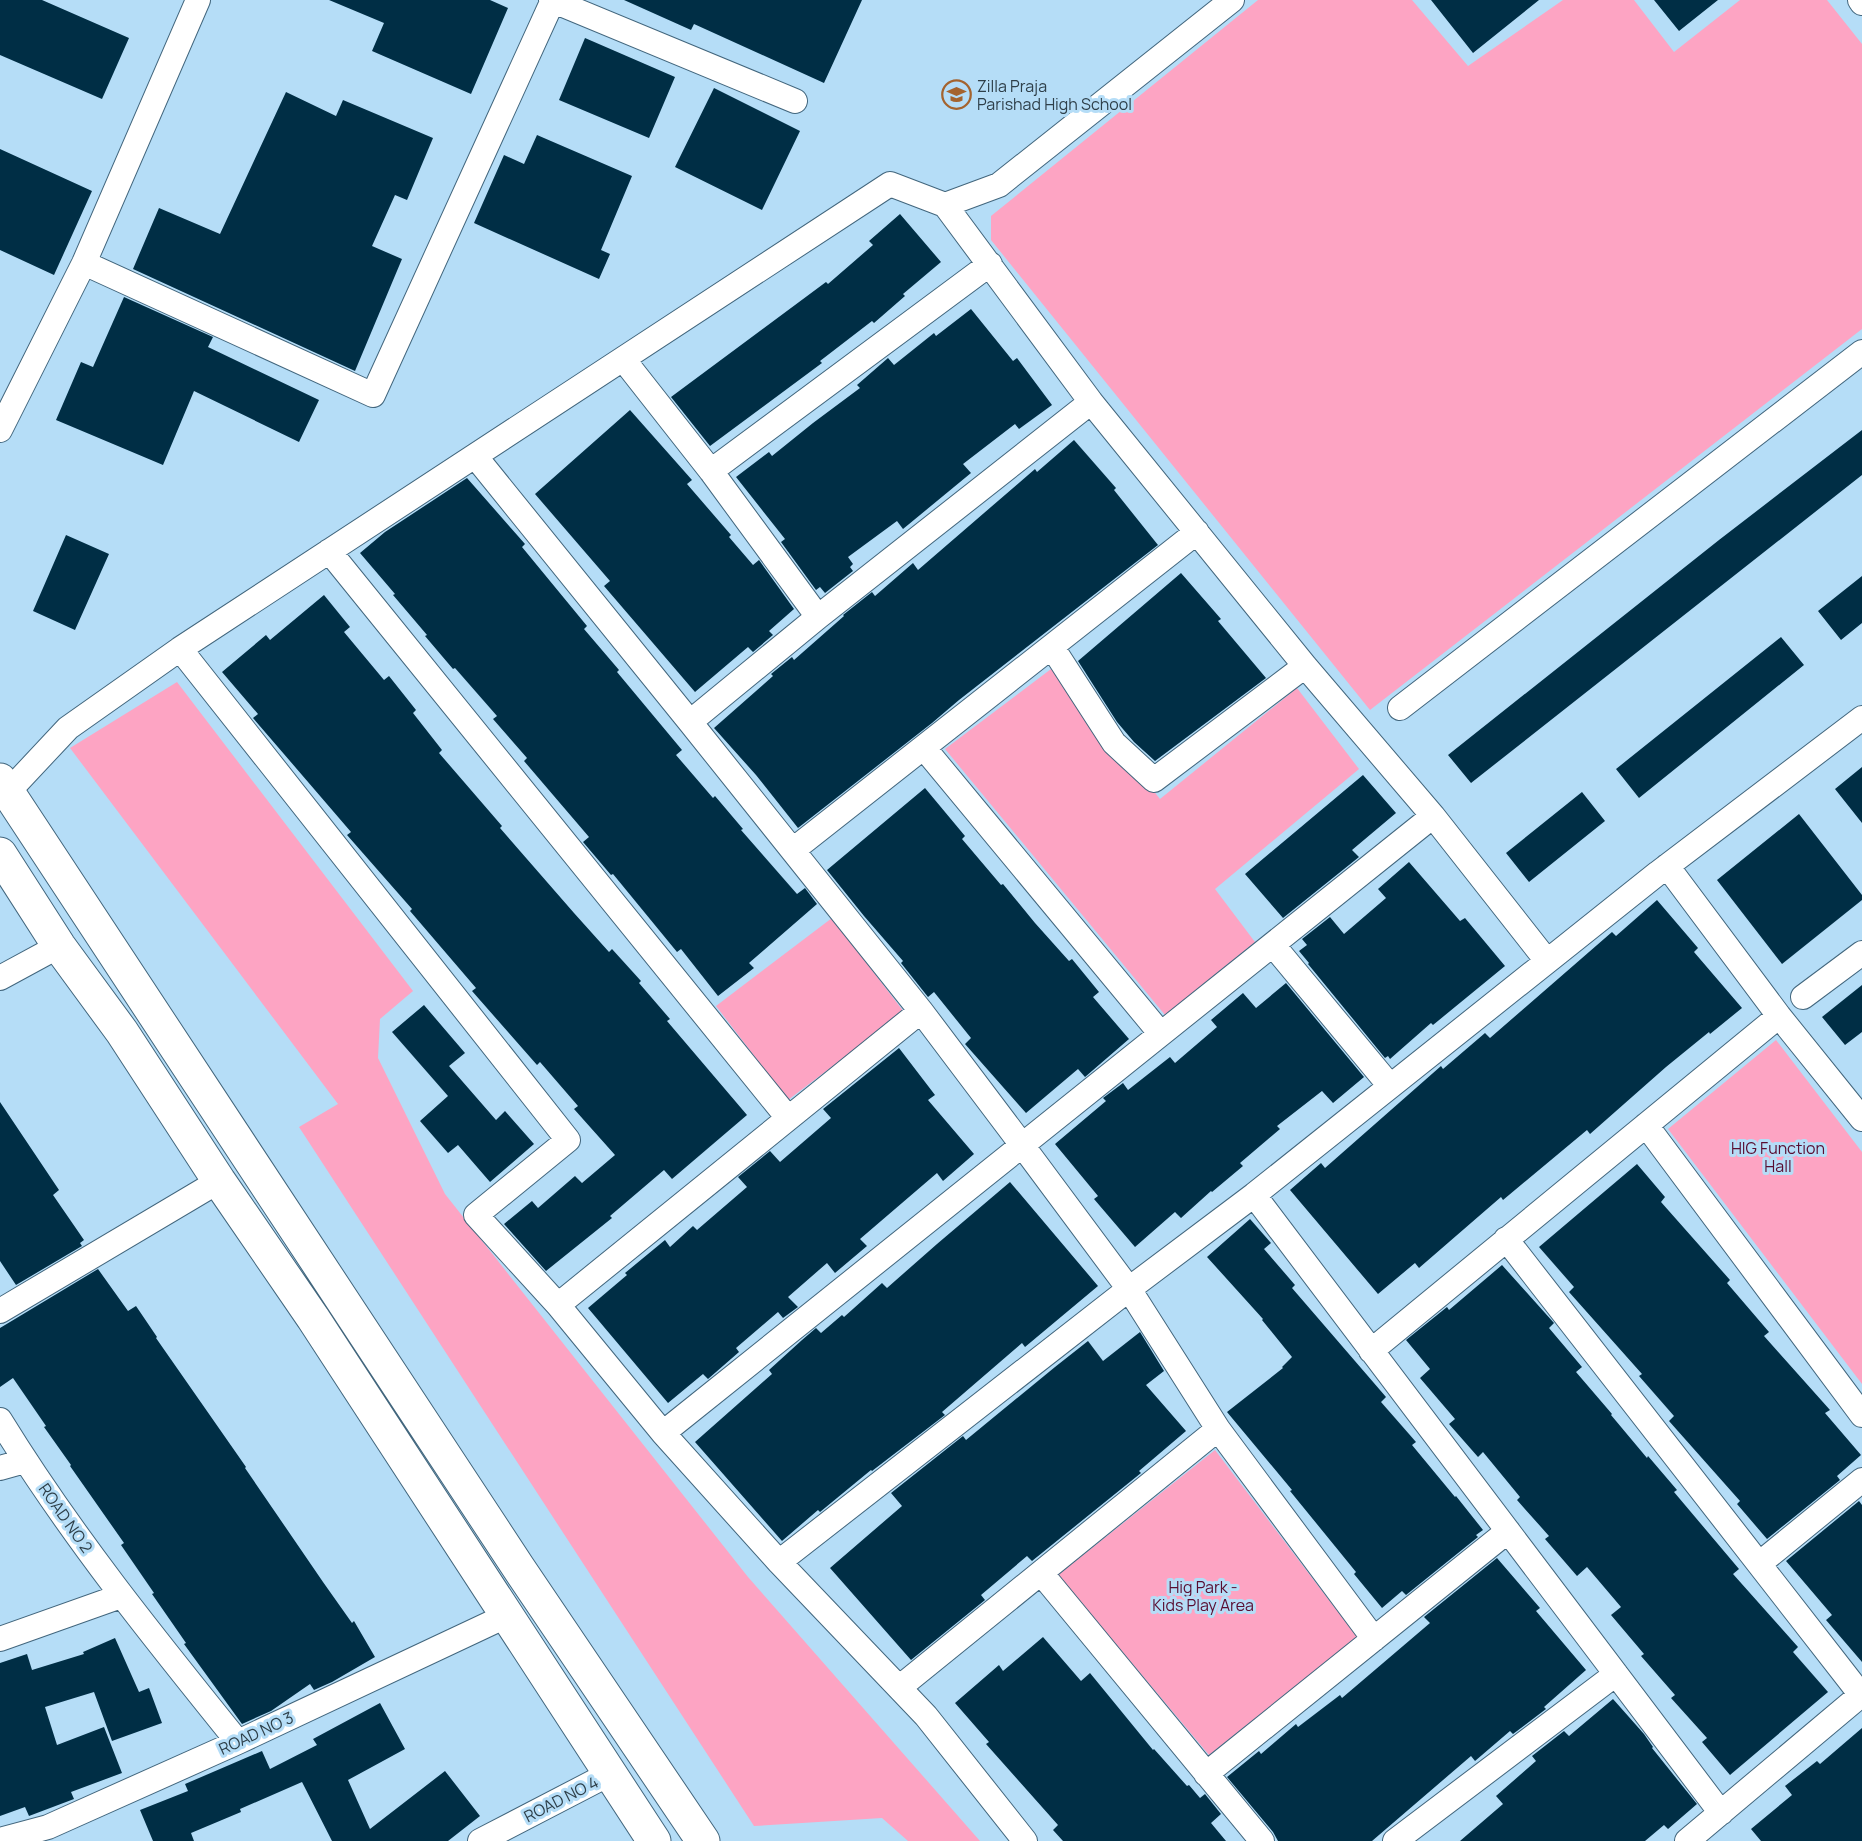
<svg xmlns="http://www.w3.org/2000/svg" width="1862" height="1841" font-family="Manrope,sans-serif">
<rect width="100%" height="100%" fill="#b5ddf7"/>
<path fill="#fda4c3" d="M 1258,0 L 1412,0 L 1468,66 L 1563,0 L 1634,0 L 1674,52 L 1740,0 L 1827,0 L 1862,44 L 1862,329 L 1370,710 L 991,240 L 991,216 Z
M 1055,666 L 1160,799 L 1297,688 L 1359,769 L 1215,889 L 1255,942 L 1165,1015 L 945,749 Z
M 177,682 L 413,991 L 380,1019 L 378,1058 L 445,1194 L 748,1577 L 980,1841 L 908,1841 L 882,1818 L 754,1826 L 299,1127 L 338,1104 L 70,748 Z
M 832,918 L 904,1012 L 788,1100 L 716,1006 Z
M 1776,1040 L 1862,1152 L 1862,1384 L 1668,1129 Z
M 1215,1450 L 1357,1637 L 1209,1755 L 1058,1575 Z"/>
<path fill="#002e45" d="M 0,0 L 42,0 L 129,38 L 102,99 L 0,55 Z
M 329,0 L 490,0 L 508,8 L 471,94 L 372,51 L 384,23 Z
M 624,0 L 862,0 L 824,83 L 694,24 L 691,30 Z
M 1431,0 L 1539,0 L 1473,53 Z
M 1654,0 L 1718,0 L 1679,31 Z
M 585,38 L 675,77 L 649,138 L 559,100 Z
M 714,88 L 800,131 L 762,210 L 675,167 Z
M 286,92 L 336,116 L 343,100 L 433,138 L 407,200 L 395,195 L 372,246 L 402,259 L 355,371 L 133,269 L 159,208 L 220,234 Z
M 537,135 L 632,176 L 601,250 L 610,254 L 599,279 L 474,223 L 504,155 L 524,164 Z
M 0,149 L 92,191 L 54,275 L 0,250 Z
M 900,214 L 941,262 L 903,294 L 905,296 L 874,323 L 872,321 L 820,361 L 822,363 L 710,446 L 671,397 L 826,282 L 828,284 L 873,245 L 869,241 Z
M 124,297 L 213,337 L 208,347 L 319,400 L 299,442 L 194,391 L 163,465 L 56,420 L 81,362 L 93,367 Z
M 971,309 L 1013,361 L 1017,358 L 1052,405 L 1019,429 L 1015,424 L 963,464 L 971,473 L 903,529 L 897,521 L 848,557 L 853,564 L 850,567 L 853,571 L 825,593 L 820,587 L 816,590 L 781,542 L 785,539 L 736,477 L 769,452 L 772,456 L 813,423 L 860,388 L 857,385 L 888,358 L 894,365 L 934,333 L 936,336 Z
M 630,410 L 692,480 L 687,484 L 731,535 L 729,537 L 753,565 L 759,560 L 794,609 L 769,631 L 773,635 L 753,652 L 748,647 L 695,692 L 604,586 L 610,581 L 535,494 Z
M 1862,430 L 1862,475 L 1471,783 L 1448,755 L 1719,540 Z
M 1074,440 L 1116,488 L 1114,490 L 1158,545 L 959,700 L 932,723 L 798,828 L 756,775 L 714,728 L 773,676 L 771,674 L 792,657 L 794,660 L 844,616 L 843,615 L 872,592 L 875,596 L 913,563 L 918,570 L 1035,469 L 1037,472 Z
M 467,478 L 525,544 L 522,547 L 587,626 L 584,629 L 619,670 L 617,672 L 682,750 L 676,755 L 713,798 L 715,796 L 743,829 L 741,830 L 797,894 L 805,888 L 817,904 L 749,963 L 754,968 L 718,996 L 681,949 L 677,952 L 613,874 L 611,875 L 583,842 L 589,837 L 524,761 L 527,758 L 493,719 L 497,716 L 455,668 L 453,669 L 425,636 L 427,635 L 393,595 L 395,594 L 360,553 L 385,532 Z
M 66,535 L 109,554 L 75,630 L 33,611 Z
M 1181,573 L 1221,619 L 1218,621 L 1266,678 L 1155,761 L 1134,742 L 1117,722 L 1078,661 Z
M 1862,576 L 1862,623 L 1841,640 L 1818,611 Z
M 324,595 L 350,627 L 344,632 L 384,680 L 389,676 L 416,710 L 413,713 L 442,750 L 439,753 L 502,826 L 500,828 L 574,913 L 609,952 L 612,949 L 641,981 L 639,983 L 670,1019 L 667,1021 L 747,1115 L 672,1179 L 664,1170 L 610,1216 L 612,1218 L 546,1271 L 504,1224 L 532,1201 L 538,1208 L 575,1176 L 582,1183 L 615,1155 L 574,1109 L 578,1106 L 540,1062 L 537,1065 L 472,991 L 476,988 L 410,911 L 412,909 L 347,835 L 351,832 L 253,718 L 258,714 L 222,672 L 266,635 L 270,640 Z
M 1781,637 L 1804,665 L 1639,798 L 1616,769 Z
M 1862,767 L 1862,823 L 1835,789 Z
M 1363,775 L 1396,813 L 1352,850 L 1359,857 L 1283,918 L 1245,874 Z
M 925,788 L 965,836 L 962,839 L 1001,885 L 1003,884 L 1035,923 L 1069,961 L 1072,959 L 1099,992 L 1093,997 L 1129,1039 L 1085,1077 L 1078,1069 L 1026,1113 L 965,1044 L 971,1038 L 934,992 L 928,997 L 901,963 L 903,961 L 864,916 L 827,870 Z
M 1582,792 L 1605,821 L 1529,882 L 1506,853 Z
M 1799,814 L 1862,895 L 1862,900 L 1782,964 L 1717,880 Z
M 1409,862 L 1460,921 L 1465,918 L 1505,966 L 1433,1025 L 1431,1023 L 1390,1059 L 1388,1056 L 1385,1058 L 1308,964 L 1309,963 L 1299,951 L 1307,945 L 1302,939 L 1330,917 L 1344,934 L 1386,898 L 1378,889 Z
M 1657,900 L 1698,948 L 1694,952 L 1742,1008 L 1710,1034 L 1709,1032 L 1666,1067 L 1590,1134 L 1587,1130 L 1503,1200 L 1501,1197 L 1419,1268 L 1415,1263 L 1378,1294 L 1290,1190 L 1321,1163 L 1325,1168 L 1441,1066 L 1443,1069 L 1485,1033 L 1490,1038 L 1612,932 L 1616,936 Z
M 1286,983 L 1364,1077 L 1333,1103 L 1322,1091 L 1277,1126 L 1280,1129 L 1240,1163 L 1243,1166 L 1212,1192 L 1211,1191 L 1181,1218 L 1175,1212 L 1135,1247 L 1094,1199 L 1098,1196 L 1055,1144 L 1106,1101 L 1103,1098 L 1123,1083 L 1128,1090 L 1170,1057 L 1175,1063 L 1217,1027 L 1211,1020 L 1243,993 L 1256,1008 Z
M 1862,985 L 1862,1032 L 1845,1045 L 1822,1017 Z
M 424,1005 L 465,1053 L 449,1066 L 496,1120 L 505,1111 L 534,1144 L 490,1182 L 458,1145 L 448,1153 L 420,1121 L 448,1096 L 392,1032 Z
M 899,1048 L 935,1095 L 928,1100 L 974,1154 L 943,1181 L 937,1173 L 860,1239 L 867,1246 L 835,1273 L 827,1263 L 788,1297 L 798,1307 L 783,1318 L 778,1312 L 736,1348 L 739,1352 L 708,1379 L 703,1374 L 668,1403 L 588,1308 L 627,1275 L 625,1273 L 665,1240 L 670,1247 L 693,1226 L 697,1230 L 747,1187 L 738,1177 L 770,1151 L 780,1162 L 831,1118 L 823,1109 Z
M 0,1102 L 59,1190 L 53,1195 L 84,1240 L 80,1243 L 82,1246 L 16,1285 L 0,1261 Z
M 1637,1164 L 1665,1197 L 1661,1202 L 1730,1280 L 1727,1283 L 1769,1332 L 1764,1336 L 1830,1410 L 1825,1413 L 1861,1455 L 1837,1476 L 1840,1480 L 1767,1539 L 1737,1504 L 1740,1501 L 1669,1421 L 1674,1416 L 1639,1376 L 1642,1374 L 1569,1292 L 1574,1287 L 1539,1247 Z
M 1010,1182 L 1098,1286 L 1025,1347 L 1022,1343 L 942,1412 L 945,1415 L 872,1471 L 871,1470 L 820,1512 L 818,1510 L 782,1541 L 695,1442 L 772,1374 L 769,1370 L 802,1340 L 816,1328 L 821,1333 L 842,1315 L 844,1317 L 882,1283 L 887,1288 L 937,1244 Z
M 1250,1219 L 1271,1243 L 1264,1249 L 1295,1285 L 1292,1288 L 1386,1397 L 1381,1402 L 1416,1442 L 1412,1445 L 1455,1497 L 1456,1496 L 1483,1530 L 1476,1535 L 1478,1537 L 1406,1595 L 1402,1591 L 1382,1608 L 1354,1574 L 1356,1572 L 1290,1491 L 1292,1490 L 1227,1412 L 1283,1368 L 1282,1367 L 1292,1357 L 1262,1320 L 1263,1319 L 1207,1257 Z
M 1502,1265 L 1554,1323 L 1549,1328 L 1582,1367 L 1576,1372 L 1612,1414 L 1611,1415 L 1647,1458 L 1648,1456 L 1677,1490 L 1674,1492 L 1739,1569 L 1733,1574 L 1798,1647 L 1793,1652 L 1828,1692 L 1730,1775 L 1702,1742 L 1707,1738 L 1671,1698 L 1675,1695 L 1641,1656 L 1644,1654 L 1611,1615 L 1621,1607 L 1587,1567 L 1577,1576 L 1545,1539 L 1549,1536 L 1517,1500 L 1520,1497 L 1483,1452 L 1478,1457 L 1449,1424 L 1455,1419 L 1420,1378 L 1430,1369 L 1406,1340 L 1447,1307 L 1449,1310 Z
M 98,1269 L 128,1311 L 136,1306 L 157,1337 L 156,1338 L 246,1467 L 245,1468 L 323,1582 L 352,1623 L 354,1621 L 375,1657 L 332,1682 L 314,1690 L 310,1684 L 271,1711 L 242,1724 L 184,1644 L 186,1643 L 152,1594 L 154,1593 L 121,1545 L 124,1543 L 70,1466 L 71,1465 L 44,1427 L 46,1426 L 13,1378 L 0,1387 L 0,1328 Z
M 1140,1332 L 1164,1371 L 1146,1385 L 1186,1431 L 1139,1471 L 1141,1473 L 1032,1561 L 1027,1556 L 981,1595 L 985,1600 L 911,1660 L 830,1568 L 902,1506 L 891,1493 L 963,1436 L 966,1440 L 1055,1367 L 1088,1341 L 1103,1361 Z
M 1859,1501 L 1862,1505 L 1862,1662 L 1826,1620 L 1832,1615 L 1786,1561 Z
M 1497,1558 L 1540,1608 L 1536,1611 L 1586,1670 L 1544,1707 L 1546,1709 L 1513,1734 L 1510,1731 L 1475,1761 L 1471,1756 L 1372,1841 L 1278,1841 L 1273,1832 L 1227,1777 L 1259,1751 L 1261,1754 L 1296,1724 L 1298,1727 L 1340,1695 L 1342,1698 L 1430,1623 L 1424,1617 Z
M 1043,1637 L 1081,1681 L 1090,1673 L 1153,1750 L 1154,1749 L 1187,1786 L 1189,1785 L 1200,1798 L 1205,1794 L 1221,1814 L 1211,1823 L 1226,1841 L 1063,1841 L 1053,1830 L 1058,1825 L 986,1744 L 989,1742 L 955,1703 L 999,1665 L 1003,1671 Z
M 115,1638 L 139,1692 L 149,1688 L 162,1723 L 112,1741 L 94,1692 L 45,1707 L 57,1745 L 104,1727 L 122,1773 L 71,1792 L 74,1799 L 29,1816 L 25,1807 L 0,1816 L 0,1663 L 27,1654 L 32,1670 L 84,1654 L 83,1652 Z
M 1613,1699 L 1644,1734 L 1653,1747 L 1652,1748 L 1697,1804 L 1668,1829 L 1664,1825 L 1645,1841 L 1460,1841 L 1503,1804 L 1496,1796 L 1536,1761 L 1532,1756 L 1564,1731 L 1569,1736 Z
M 380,1703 L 405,1749 L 348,1780 L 370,1829 L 445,1771 L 480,1816 L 448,1841 L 332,1841 L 302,1782 L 240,1809 L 241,1812 L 191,1833 L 194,1841 L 153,1841 L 140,1810 L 188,1791 L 185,1784 L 262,1751 L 270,1769 L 317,1745 L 313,1739 Z
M 1862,1728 L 1862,1841 L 1761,1841 L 1751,1829 L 1792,1795 L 1785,1786 L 1817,1761 L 1820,1764 Z"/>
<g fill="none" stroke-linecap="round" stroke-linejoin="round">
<defs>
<path id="minor" d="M 551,0 L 795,101
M 1860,0 L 1862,3
M 945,205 L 999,185 L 1232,0
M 84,263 L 373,395 L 553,0
M 623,359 L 711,471 L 818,617
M 0,430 L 84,263 L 198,0
M 475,456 L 690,722 L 921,1011 L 1022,1145 L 1129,1289 L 1218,1429 L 1374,1639
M 711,471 L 990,264
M 329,551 L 788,1118
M 1052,647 L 1114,743 L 1154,780 L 1305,666
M 180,649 L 568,1140 L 476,1215 L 558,1305 L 663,1433 L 779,1562 L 926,1716 L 1025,1841
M 1400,708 L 1862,352
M 690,722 L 818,617 L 1091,402
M 924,748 L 1161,1034
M 8,792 L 68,728 L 180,649 L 890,184 L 945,205 L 1091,402 L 1305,666 L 1433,816 L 1547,961
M 793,850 L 1197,532
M 1667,866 L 1779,1016 L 1862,1119
M 1273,945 L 1390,1086
M 0,978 L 59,946
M 1803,997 L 1862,953
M 1646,1125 L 1862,1415
M 1254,1195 L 1721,1813
M 1506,1239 L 1861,1695
M 558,1305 L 921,1011
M 0,1311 L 219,1181
M 1371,1351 L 1779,1016
M 0,1420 C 70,1534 154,1638 238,1742
M 663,1433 L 1433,816
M 0,1468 L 25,1461
M 779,1562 L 1129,1289 L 1254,1195 L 1658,873 L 1862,718
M 1759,1564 L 1862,1480
M 1041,1573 L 1262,1841
M 0,1639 L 121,1596
M 900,1687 L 1218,1429
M 1206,1774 L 1508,1531
M 0,1840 L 48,1827 L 238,1742 L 508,1615
M 480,1841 L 611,1773
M 1395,1841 L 1616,1674
M 1687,1841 L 1862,1694"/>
<path id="highway" d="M 0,780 L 518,1567 L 703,1841
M 0,854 L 59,946 L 122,1032 L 219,1181 L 313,1318 L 654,1841"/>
</defs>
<use href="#minor" stroke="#42667d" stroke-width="26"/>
<use href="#highway" stroke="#42667d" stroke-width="35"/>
<use href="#minor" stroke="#fff" stroke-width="24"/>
<use href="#highway" stroke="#fff" stroke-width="33"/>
</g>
<defs>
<symbol id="school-ring" viewBox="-11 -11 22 22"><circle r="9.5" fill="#b5ddf7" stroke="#a4632e" stroke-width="1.5"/><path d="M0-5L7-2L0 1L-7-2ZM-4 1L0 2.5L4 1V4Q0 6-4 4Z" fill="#a4632e"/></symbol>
</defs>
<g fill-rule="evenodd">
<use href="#school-ring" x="940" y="78" width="33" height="33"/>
</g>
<g text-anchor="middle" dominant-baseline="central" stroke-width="6" stroke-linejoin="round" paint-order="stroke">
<g font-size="16" fill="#2e3f49" stroke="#b5ddf7" text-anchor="start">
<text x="977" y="86">Zilla Praja<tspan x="977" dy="18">Parishad High School</tspan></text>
</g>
<g font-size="16" fill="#590d31" stroke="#b5ddf7">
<text x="1778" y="1148">HIG Function<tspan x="1778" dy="18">Hall</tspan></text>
<text x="1203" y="1587">Hig Park -<tspan x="1203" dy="18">Kids Play Area</tspan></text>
</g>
<g font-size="16" fill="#2e3f49" stroke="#b5ddf7">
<text transform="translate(66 1518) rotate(55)">ROAD NO 2</text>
<text transform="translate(256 1733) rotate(-25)">ROAD NO 3</text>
<text transform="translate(561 1799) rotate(-27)">ROAD NO 4</text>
</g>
</g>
</svg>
